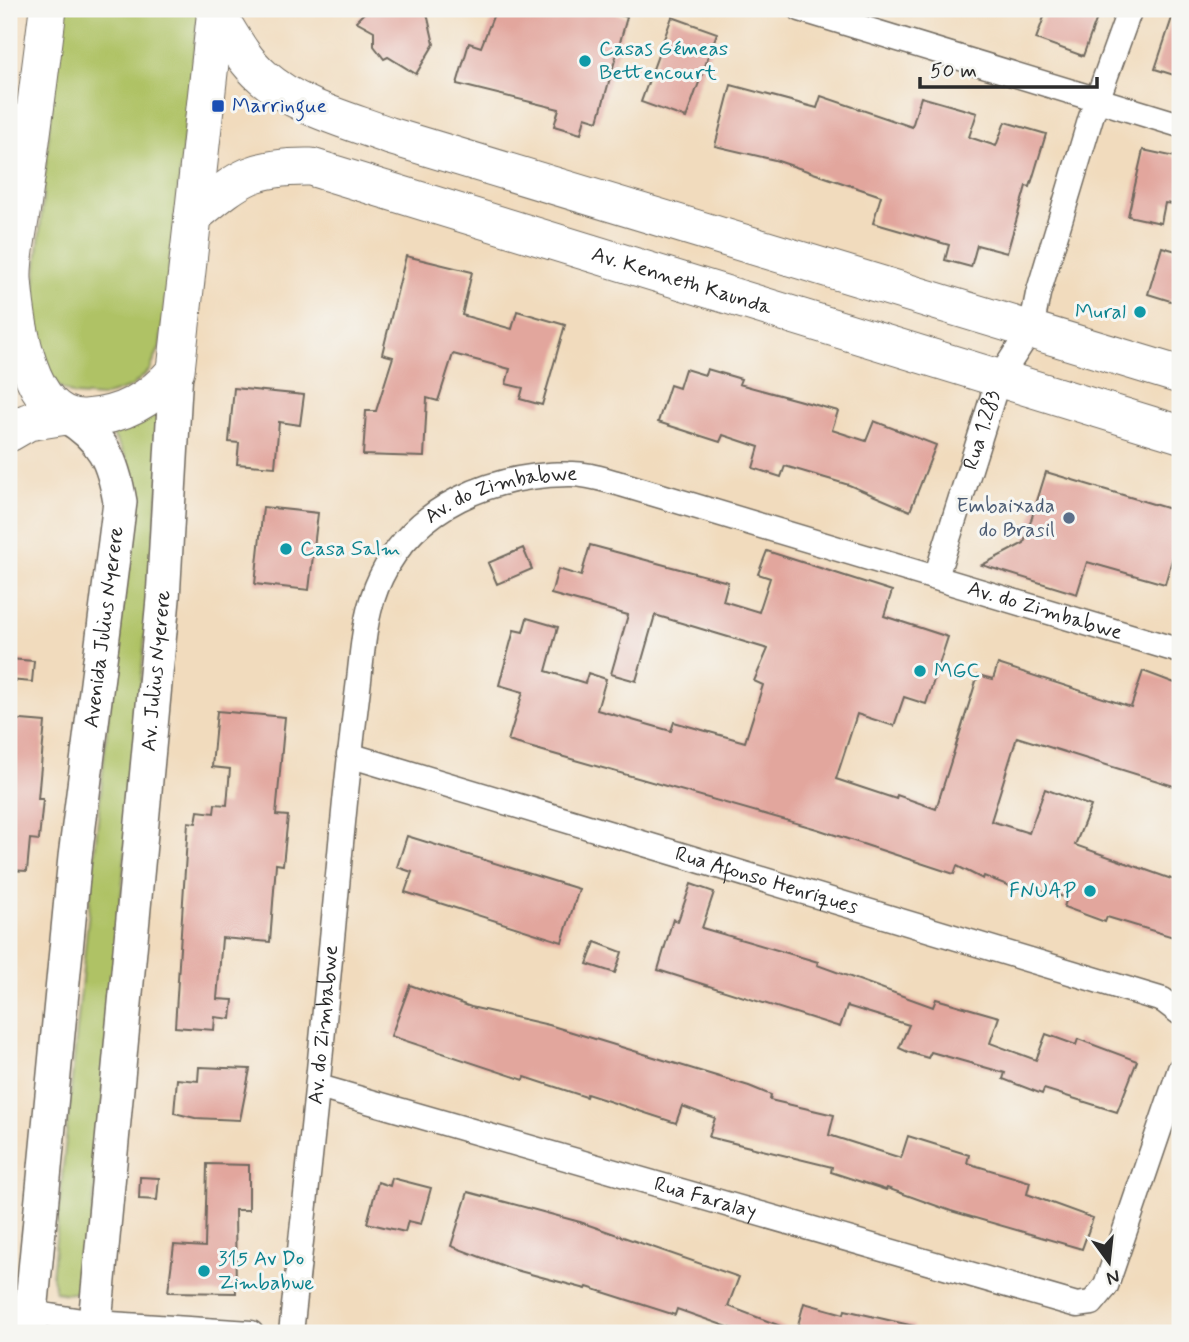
<svg xmlns="http://www.w3.org/2000/svg" width="1189" height="1342" font-family="Mynerve,sans-serif">
<rect width="100%" height="100%" fill="#f6f6f2"/>
<filter id="ink" filterUnits="userSpaceOnUse"><feTurbulence type="fractalNoise" baseFrequency=".0143" numOctaves="2"/><feDisplacementMap in="SourceGraphic" scale="14" xChannelSelector="R" yChannelSelector="G"/><feConvolveMatrix kernelMatrix="1 2 1 2 8 2 1 2 1" color-interpolation-filters="sRGB"/></filter>
<filter id="wash" filterUnits="userSpaceOnUse"><feTurbulence type="fractalNoise" baseFrequency=".00686" numOctaves="4" result="noise"/><feDisplacementMap in="SourceGraphic" scale="28" xChannelSelector="R" yChannelSelector="G"/><feGaussianBlur stdDeviation="1.57" result="paint"/><feColorMatrix in="noise" values="0 0 0 0 0 0 0 0 0 0 0 0 0 0 0 0 0 1.4 0 .05"/><feComposite in="paint" operator="in"/></filter>
<g filter="url(#wash)">
<rect width="100%" height="100%" fill="#f1dbbd"/>
<path fill="#afc265" stroke="#6d7648" stroke-width="2" d="M 60,9 L 199,9 L 160,347 L 150,370 L 131,387 L 101,397 L 74,395 L 55,384 L 31,330 Z
M 166,405 L 86,1286 C 75,1294 70,1295 56,1292 L 52,1278 L 132,480 L 126,458 L 107,425 Z"/>
<g id="blocks">
<path fill="#e2a69d" d="M 368,9 L 426,9 L 434,44 L 416,74 L 388,57 L 384,59 L 374,46 L 374,31 L 356,21 Z
M 496,9 L 599,9 L 627,17 L 598,121 L 585,117 L 581,134 L 554,126 L 559,109 L 457,84 L 469,43 L 481,47 Z
M 1047,9 L 1082,9 L 1098,15 L 1083,56 L 1036,39 Z
M 1175,9 L 1180,9 L 1180,77 L 1155,69 Z
M 672,17 L 717,33 L 686,118 L 641,102 Z
M 731,85 L 817,108 L 821,96 L 912,127 L 921,97 L 977,113 L 969,137 L 996,146 L 1005,122 L 1046,134 L 1030,187 L 1026,186 L 1007,253 L 977,245 L 971,267 L 945,260 L 949,245 L 873,223 L 881,196 L 775,160 L 715,146 Z
M 1143,150 L 1180,158 L 1180,195 L 1176,194 L 1173,204 L 1165,203 L 1161,223 L 1128,216 Z
M 1162,247 L 1180,252 L 1180,304 L 1148,294 Z
M 406,256 L 472,272 L 462,315 L 512,329 L 517,311 L 565,325 L 542,405 L 520,399 L 523,388 L 506,384 L 510,369 L 453,354 L 438,401 L 427,398 L 424,457 L 363,455 L 366,411 L 376,411 L 393,357 L 382,354 Z
M 685,369 L 705,375 L 707,369 L 741,379 L 739,384 L 838,411 L 832,430 L 866,441 L 874,421 L 936,445 L 910,511 L 849,485 L 785,466 L 781,477 L 753,468 L 759,447 L 723,435 L 720,442 L 658,422 L 670,385 L 679,388 Z
M 234,388 L 304,395 L 300,425 L 279,422 L 275,467 L 237,464 L 239,443 L 229,442 Z
M 1046,472 L 1180,512 L 1180,532 L 1165,584 L 1087,562 L 1077,594 L 982,565 L 1024,543 Z
M 263,507 L 318,513 L 309,590 L 255,584 Z
M 590,545 L 728,582 L 723,601 L 759,612 L 770,578 L 758,574 L 767,551 L 892,591 L 884,616 L 948,637 L 926,704 L 904,697 L 894,726 L 857,714 L 836,779 L 896,799 L 897,795 L 936,809 L 978,675 L 993,679 L 998,664 L 1131,707 L 1143,671 L 1180,685 L 1180,788 L 1017,737 L 991,821 L 1029,833 L 1045,789 L 1091,806 L 1075,845 L 1180,882 L 1180,939 L 1107,917 L 1105,922 L 1064,907 L 1067,898 L 1022,884 L 1020,890 L 984,876 L 983,879 L 957,866 L 954,874 L 817,829 L 508,741 L 523,692 L 499,685 L 514,630 L 523,632 L 527,618 L 558,627 L 546,671 L 585,683 L 588,673 L 606,679 L 597,710 L 671,731 L 674,722 L 745,742 L 763,685 L 754,681 L 768,649 L 655,615 L 636,681 L 611,674 L 628,615 L 551,594 L 558,569 L 581,576 Z
M 523,548 L 532,569 L 497,584 L 488,563 Z
M 9,659 L 34,661 L 32,682 L 9,680 Z
M 217,711 L 285,717 L 276,815 L 288,816 L 283,865 L 276,864 L 270,942 L 222,938 L 217,999 L 233,1000 L 231,1019 L 215,1017 L 214,1030 L 175,1027 L 188,822 L 196,823 L 198,811 L 214,813 L 215,804 L 227,805 L 230,769 L 212,767 Z
M 9,719 L 45,722 L 38,799 L 43,799 L 39,840 L 30,839 L 27,871 L 9,870 Z
M 407,836 L 579,889 L 562,942 L 405,892 L 412,872 L 397,867 Z
M 691,884 L 714,892 L 702,928 L 818,962 L 817,965 L 933,1007 L 936,999 L 999,1017 L 990,1043 L 1036,1060 L 1046,1034 L 1076,1045 L 1078,1039 L 1137,1061 L 1117,1112 L 1044,1089 L 1042,1094 L 1003,1079 L 1005,1073 L 931,1052 L 928,1058 L 908,1052 L 899,1048 L 909,1025 L 847,1006 L 840,1027 L 658,970 L 673,919 L 678,921 Z
M 595,942 L 622,952 L 615,973 L 587,964 Z
M 410,985 L 471,1007 L 549,1025 L 749,1086 L 771,1095 L 770,1100 L 834,1115 L 829,1135 L 901,1158 L 908,1136 L 969,1155 L 967,1163 L 1030,1182 L 1027,1194 L 1093,1218 L 1082,1249 L 951,1211 L 887,1188 L 886,1190 L 831,1172 L 832,1167 L 709,1137 L 715,1118 L 682,1106 L 676,1123 L 587,1094 L 586,1097 L 525,1077 L 524,1080 L 391,1036 Z
M 199,1067 L 250,1069 L 240,1120 L 195,1118 L 174,1113 L 177,1079 L 198,1081 Z
M 207,1164 L 249,1165 L 249,1210 L 235,1210 L 236,1293 L 168,1292 L 174,1245 L 205,1247 Z
M 140,1177 L 159,1178 L 157,1200 L 139,1199 Z
M 392,1178 L 431,1188 L 421,1224 L 408,1221 L 405,1232 L 367,1223 L 378,1182 L 390,1186 Z
M 468,1192 L 580,1222 L 739,1277 L 728,1306 L 796,1332 L 804,1303 L 844,1314 L 845,1310 L 914,1326 L 913,1333 L 745,1333 L 677,1309 L 675,1315 L 587,1287 L 586,1289 L 512,1269 L 451,1246 Z"/>
</g>
</g>
<g filter="url(#ink)">
<use href="#blocks" fill-opacity="0" stroke="#70695e" stroke-width="2"/>
<g fill="none" stroke-linecap="round" stroke-linejoin="round">
<defs>
<g id="minor">
<path d="M 800,9 L 1180,125"/>
<path id="s1" d="M 936,577 L 998,380 L 1031,329 L 1038,294 L 1091,117 L 1130,9"/>
<path id="s2" d="M 349,755 L 1163,1000 L 1180,1013"/>
<path id="s3" d="M 319,1087 L 1077,1305 L 1092,1303 L 1106,1286 L 1180,1069"/>
<path d="M 31,1313 L 95,1323 L 251,1333"/>
<path id="s4" d="M 291,1333 C 309,1170 326,1007 341,843 C 346,789 352,735 359,680 C 363,645 365,610 381,577 C 416,505 492,475 569,474 C 586,473 605,480 621,484 L 1180,651"/>
</g>
<g id="secondary">
<path id="s5" d="M 29,1333 L 75,857 L 120,502 C 113,461 104,439 66,416"/>
<path id="s6" d="M 94,1333 L 163,599 L 176,370"/>
</g>
<g id="primary">
<path d="M 48,9 C 40,73 32,136 23,200 C 20,225 12,254 13,279 C 16,320 28,421 85,418 C 123,416 152,399 176,370 L 216,9"/>
<path d="M 216,12 C 230,34 243,60 263,77 C 298,108 348,120 390,136 L 1180,375"/>
<path id="s7" d="M 193,216 C 238,179 251,166 311,167 L 1180,434"/>
<path d="M 9,433 L 28,422 L 66,416"/>
</g>
</defs>
<use href="#minor" stroke="#70695e" stroke-width="27"/>
<use href="#secondary" stroke="#70695e" stroke-width="36"/>
<use href="#primary" stroke="#70695e" stroke-width="39"/>
<use href="#minor" stroke="#fff" stroke-width="24"/>
<use href="#secondary" stroke="#fff" stroke-width="33"/>
<use href="#primary" stroke="#fff" stroke-width="37"/>
</g>
</g>
<g fill="#0f9aa8" stroke="#f6f6f2" stroke-width="2.5">
<circle cx="585" cy="61" r="7"/>
<circle cx="1140" cy="312" r="7"/>
<circle cx="286" cy="549" r="7"/>
<circle cx="920" cy="671" r="7"/>
<circle cx="1090" cy="891" r="7"/>
<circle cx="204" cy="1271" r="7"/>
</g>
<rect fill="#1a4fb4" stroke="#f6f6f2" stroke-width="2.5" x="211" y="99" width="14" height="14" rx="3.5"/>
<circle fill="#5c6f8a" stroke="#f6f6f2" stroke-width="2.5" cx="1069" cy="518" r="7"/>
<g text-anchor="middle" dominant-baseline="central" stroke-width="6" stroke-linejoin="round" paint-order="stroke">
<g font-size="21" fill="#0d838f" stroke="#f6f6f2" text-anchor="start">
<text x="599" y="49">Casas Gémeas<tspan x="599" dy="24">Bettencourt</tspan></text>
<text x="1126" y="312" text-anchor="end">Mural</text>
<text x="300" y="549">Casa Salm</text>
<text x="934" y="671">MGC</text>
<text x="1076" y="891" text-anchor="end">FNUAP</text>
<text x="218" y="1259">315 Av Do<tspan x="218" dy="24">Zimbabwe</tspan></text>
</g>
<g font-size="21" fill="#164399" stroke="#f6f6f2" text-anchor="start">
<text x="232" y="106">Marringue</text>
</g>
<g font-size="21" fill="#2b2b2b" stroke="#f6f6f2">
<text stroke="none"><textPath href="#s7" startOffset="520">Av. Kenneth Kaunda</textPath></text>
<text stroke="none"><textPath href="#s1" startOffset="154">Rua 1.283</textPath></text>
<text stroke="none"><textPath href="#s4" startOffset="917">Av. do Zimbabwe</textPath></text>
<text stroke="none"><textPath href="#s4" startOffset="1484">Av. do Zimbabwe</textPath></text>
<text stroke="none"><textPath href="#s5" startOffset="710">Avenida Julius Nyerere</textPath></text>
<text stroke="none"><textPath href="#s6" startOffset="665">Av. Julius Nyerere</textPath></text>
<text stroke="none"><textPath href="#s2" startOffset="436">Rua Afonso Henriques</textPath></text>
<text stroke="none"><textPath href="#s4" startOffset="310">Av. do Zimbabwe</textPath></text>
<text stroke="none"><textPath href="#s3" startOffset="402">Rua Faralay</textPath></text>
</g>
<g font-size="21" fill="#4e5e75" stroke="#f6f6f2" text-anchor="end">
<text x="1055" y="506">Embaixada<tspan x="1055" dy="24">do Brasil</tspan></text>
</g>
</g>
<rect width="1189" height="1342" fill="none" stroke="#f6f6f2" stroke-width="35"/>
<g transform="translate(1109 1262) rotate(165)" stroke="#f6f6f2" stroke-width="5" paint-order="stroke">
<path d="M0-5L12 26L0 18L-12 26Z" fill="#2b2b2b"/>
<text y="-10" font-size="19" font-weight="bold" text-anchor="middle" fill="#2b2b2b">N</text>
</g>
<path d="M920 77v10h177v-10" fill="none" stroke="#2b2b2b" stroke-width="3.5"/>
<text x="930" y="77" font-size="21" fill="#2b2b2b" stroke="#f6f6f2" stroke-width="5" paint-order="stroke">50 m</text>
</svg>
